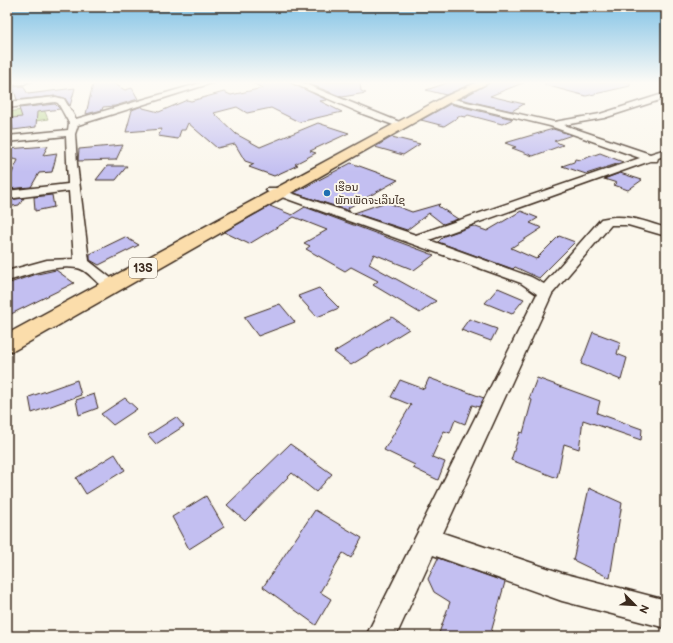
<svg xmlns="http://www.w3.org/2000/svg" width="673" height="643" font-family="'Balsamiq Sans','Noto Sans Lao',sans-serif">
<rect width="100%" height="100%" fill="#fbf7ec"/>
<filter id="ink" filterUnits="userSpaceOnUse"><feTurbulence type="fractalNoise" baseFrequency=".025" numOctaves="2"/><feDisplacementMap in="SourceGraphic" scale="8" xChannelSelector="R" yChannelSelector="G"/><feConvolveMatrix kernelMatrix="1 2 1 2 8 2 1 2 1" color-interpolation-filters="sRGB"/></filter>
<g filter="url(#ink)">
<path fill="#b7d48c" stroke="#797f55" d="M 43,107 L 48,119 L 12,125 L 8,112 Z"/>
<g fill="none" stroke-linecap="round" stroke-linejoin="round">
<path stroke="#689194" stroke-width="2" d="M 22,83 L 33,82"/>
</g>
<path fill="#c3bff1" stroke="#3b2a1e" d="M 111,82 L 125,90 L 132,88 L 138,99 L 115,106 L 103,107 L 102,110 L 86,114 L 93,84 Z
M 250,82 L 289,82 L 327,100 L 320,101 L 342,112 L 299,122 L 271,108 L 247,113 L 237,107 L 214,113 L 236,134 L 260,147 L 318,123 L 349,133 L 310,151 L 316,153 L 295,164 L 298,165 L 274,176 L 249,167 L 254,164 L 245,161 L 235,144 L 217,148 L 188,123 L 185,130 L 181,130 L 178,139 L 158,136 L 162,129 L 126,132 L 132,110 L 142,106 L 143,108 L 159,112 L 187,100 L 191,101 L 224,92 L 231,95 L 263,88 Z
M 305,82 L 360,82 L 361,91 L 366,93 L 342,97 Z
M 450,82 L 475,82 L 446,95 L 426,90 Z
M 491,82 L 525,82 L 490,96 L 524,104 L 512,111 L 460,99 Z
M 545,82 L 630,82 L 630,86 L 586,96 L 545,85 Z
M 23,86 L 28,94 L 75,88 L 70,106 L 65,98 L 56,96 L 17,100 L 13,87 Z
M 55,104 L 60,109 L 37,112 L 36,127 L 13,130 L 12,118 L 22,117 L 19,108 Z
M 450,104 L 513,119 L 502,124 L 468,115 L 465,117 L 460,116 L 444,126 L 421,120 Z
M 553,129 L 572,135 L 554,141 L 563,145 L 533,156 L 512,148 L 516,147 L 505,143 Z
M 392,137 L 420,144 L 403,155 L 375,147 Z
M 123,145 L 116,160 L 78,161 L 79,149 Z
M 48,146 L 43,155 L 57,153 L 52,172 L 39,173 L 31,187 L 7,189 L 7,184 L 18,160 L 7,158 L 7,149 Z
M 600,153 L 623,162 L 586,174 L 562,166 L 574,162 L 575,159 L 580,160 Z
M 351,163 L 398,180 L 348,208 L 350,211 L 294,193 Z
M 107,166 L 127,166 L 116,180 L 96,180 Z
M 620,173 L 642,180 L 628,190 L 614,185 L 617,183 L 604,179 Z
M 52,195 L 54,207 L 35,211 L 34,197 Z
M 24,198 L 19,205 L 7,207 L 7,200 Z
M 386,202 L 412,212 L 440,204 L 438,206 L 458,219 L 443,224 L 429,213 L 407,230 L 354,213 Z
M 270,206 L 292,215 L 305,207 L 434,255 L 414,270 L 374,254 L 369,264 L 436,301 L 420,313 L 373,285 L 378,281 L 351,267 L 345,271 L 306,249 L 310,246 L 304,243 L 327,230 L 294,217 L 249,244 L 224,232 Z
M 521,211 L 538,218 L 530,223 L 542,228 L 511,248 L 536,259 L 559,236 L 575,242 L 539,278 L 515,267 L 513,269 L 438,242 L 444,236 L 473,226 L 487,231 Z
M 125,237 L 139,245 L 99,265 L 90,260 L 90,254 Z
M 56,270 L 74,283 L 7,316 L 7,284 L 33,275 Z
M 319,288 L 339,308 L 317,317 L 298,296 Z
M 498,288 L 524,299 L 512,314 L 485,303 Z
M 280,304 L 295,322 L 258,336 L 244,317 Z
M 392,317 L 409,329 L 351,365 L 334,352 Z
M 469,319 L 497,329 L 491,341 L 461,330 Z
M 593,332 L 620,342 L 617,354 L 627,358 L 621,380 L 581,364 Z
M 429,378 L 484,398 L 479,407 L 472,405 L 465,424 L 455,420 L 450,433 L 444,431 L 432,457 L 445,462 L 438,480 L 413,468 L 415,465 L 384,450 L 411,405 L 391,397 L 400,380 L 424,389 Z
M 537,378 L 600,401 L 597,413 L 642,429 L 641,440 L 583,420 L 579,449 L 564,444 L 557,478 L 511,460 L 520,432 L 523,433 L 532,400 L 529,399 Z
M 77,380 L 81,395 L 32,413 L 29,397 Z
M 94,394 L 98,408 L 79,415 L 76,400 Z
M 125,398 L 137,409 L 113,425 L 101,414 Z
M 176,417 L 184,426 L 156,444 L 148,435 Z
M 290,444 L 332,474 L 316,492 L 292,473 L 245,521 L 227,505 Z
M 115,454 L 125,470 L 86,494 L 76,478 Z
M 589,488 L 622,503 L 610,578 L 573,560 Z
M 206,496 L 224,527 L 189,549 L 172,517 Z
M 315,510 L 362,538 L 351,558 L 343,553 L 320,592 L 331,599 L 316,625 L 263,587 Z
M 438,558 L 505,582 L 490,636 L 438,636 L 450,602 L 434,592 L 428,579 Z"/>
<g fill="none" stroke-linecap="round" stroke-linejoin="round">
<defs>
<path id="minor" d="M 7,82 L 28,82 L 24,84 L 7,85 Z
M 204,82 L 215,82 L 78,125 L 75,134 L 77,164 L 89,261 L 116,282 L 119,285 L 116,288 C 98,293 92,270 77,268 C 53,264 30,275 7,281 L 7,271 L 47,260 L 74,259 L 69,191 L 7,199 L 7,191 L 68,184 L 66,136 L 7,142 L 7,136 L 68,130 L 69,123 L 58,103 L 55,102 L 7,108 L 7,102 L 56,97 L 64,99 L 76,119 Z
M 290,82 L 300,82 L 407,125 L 402,128 L 399,127 L 363,114 Z
M 666,93 L 666,98 L 604,118 L 564,125 L 650,154 L 666,149 L 666,155 L 658,158 L 657,161 L 650,161 L 429,240 L 531,277 L 544,284 L 601,219 C 625,213 644,221 666,228 L 666,236 L 628,225 L 611,225 L 552,294 L 443,533 L 562,573 L 666,600 L 666,628 L 562,601 L 433,555 L 396,636 L 366,636 L 537,294 L 521,283 L 268,192 L 266,190 L 268,188 L 276,188 L 416,235 L 640,158 L 550,126 L 445,101 L 445,97 L 554,122 L 600,114 Z"/>
<path id="highway" d="M 478,82 L 490,82 L 452,101 L 15,350 L 7,352 L 7,334 L 444,97 Z"/>
</defs>
<use href="#minor" stroke="#3b2a1e" stroke-width="3"/>
<use href="#highway" stroke="#3b2a1e" stroke-width="3"/>
<use href="#minor" fill="#fbf7ec" fill-rule="evenodd"/>
<use href="#highway" fill="#fbddab" fill-rule="evenodd"/>
</g>
</g>
<linearGradient id="sky" x2="0" y2="1"><stop stop-color="#81c2e6"/><stop offset="0.48" stop-color="#fdfbf6"/><stop offset="1" stop-color="#fdfbf6" stop-opacity="0"/></linearGradient>
<rect width="673" height="172" fill="url(#sky)"/>
<circle fill="#1f6fb2" stroke="#fbf7ec" stroke-width="1.5" cx="327" cy="193" r="4"/>
<g text-anchor="middle" dominant-baseline="central" stroke-width="4" stroke-linejoin="round" paint-order="stroke">
<g font-size="11" fill="#3b2a1e" stroke="#fbf7ec" text-anchor="start">
<text x="335" y="187">ເຮືອນ<tspan x="335" dy="13">ພັກເພັດຈະເລີນໄຊ</tspan></text>
</g>
<rect fill="#fbf7ec" stroke="#75685c" stroke-width="1" x="129" y="258" width="28" height="20" rx="3"/>
<g font-size="12" font-weight="bold" fill="#3b2a1e">
<text x="143" y="268">13S</text>
</g>
</g>
<rect width="673" height="643" fill="none" stroke="#fbf7ec" stroke-width="24"/>
<rect x="12" y="12" width="649" height="619" fill="none" stroke="#3b2a1e" stroke-width="1.5" filter="url(#ink)"/>
<g transform="translate(635 605) rotate(114)" stroke="#fbf7ec" stroke-width="3" paint-order="stroke">
<path d="M0-3L7 15L0 10L-7 15Z" fill="#3b2a1e"/>
<text y="-6" font-size="11" font-weight="bold" text-anchor="middle" fill="#3b2a1e">N</text>
</g>
</svg>
